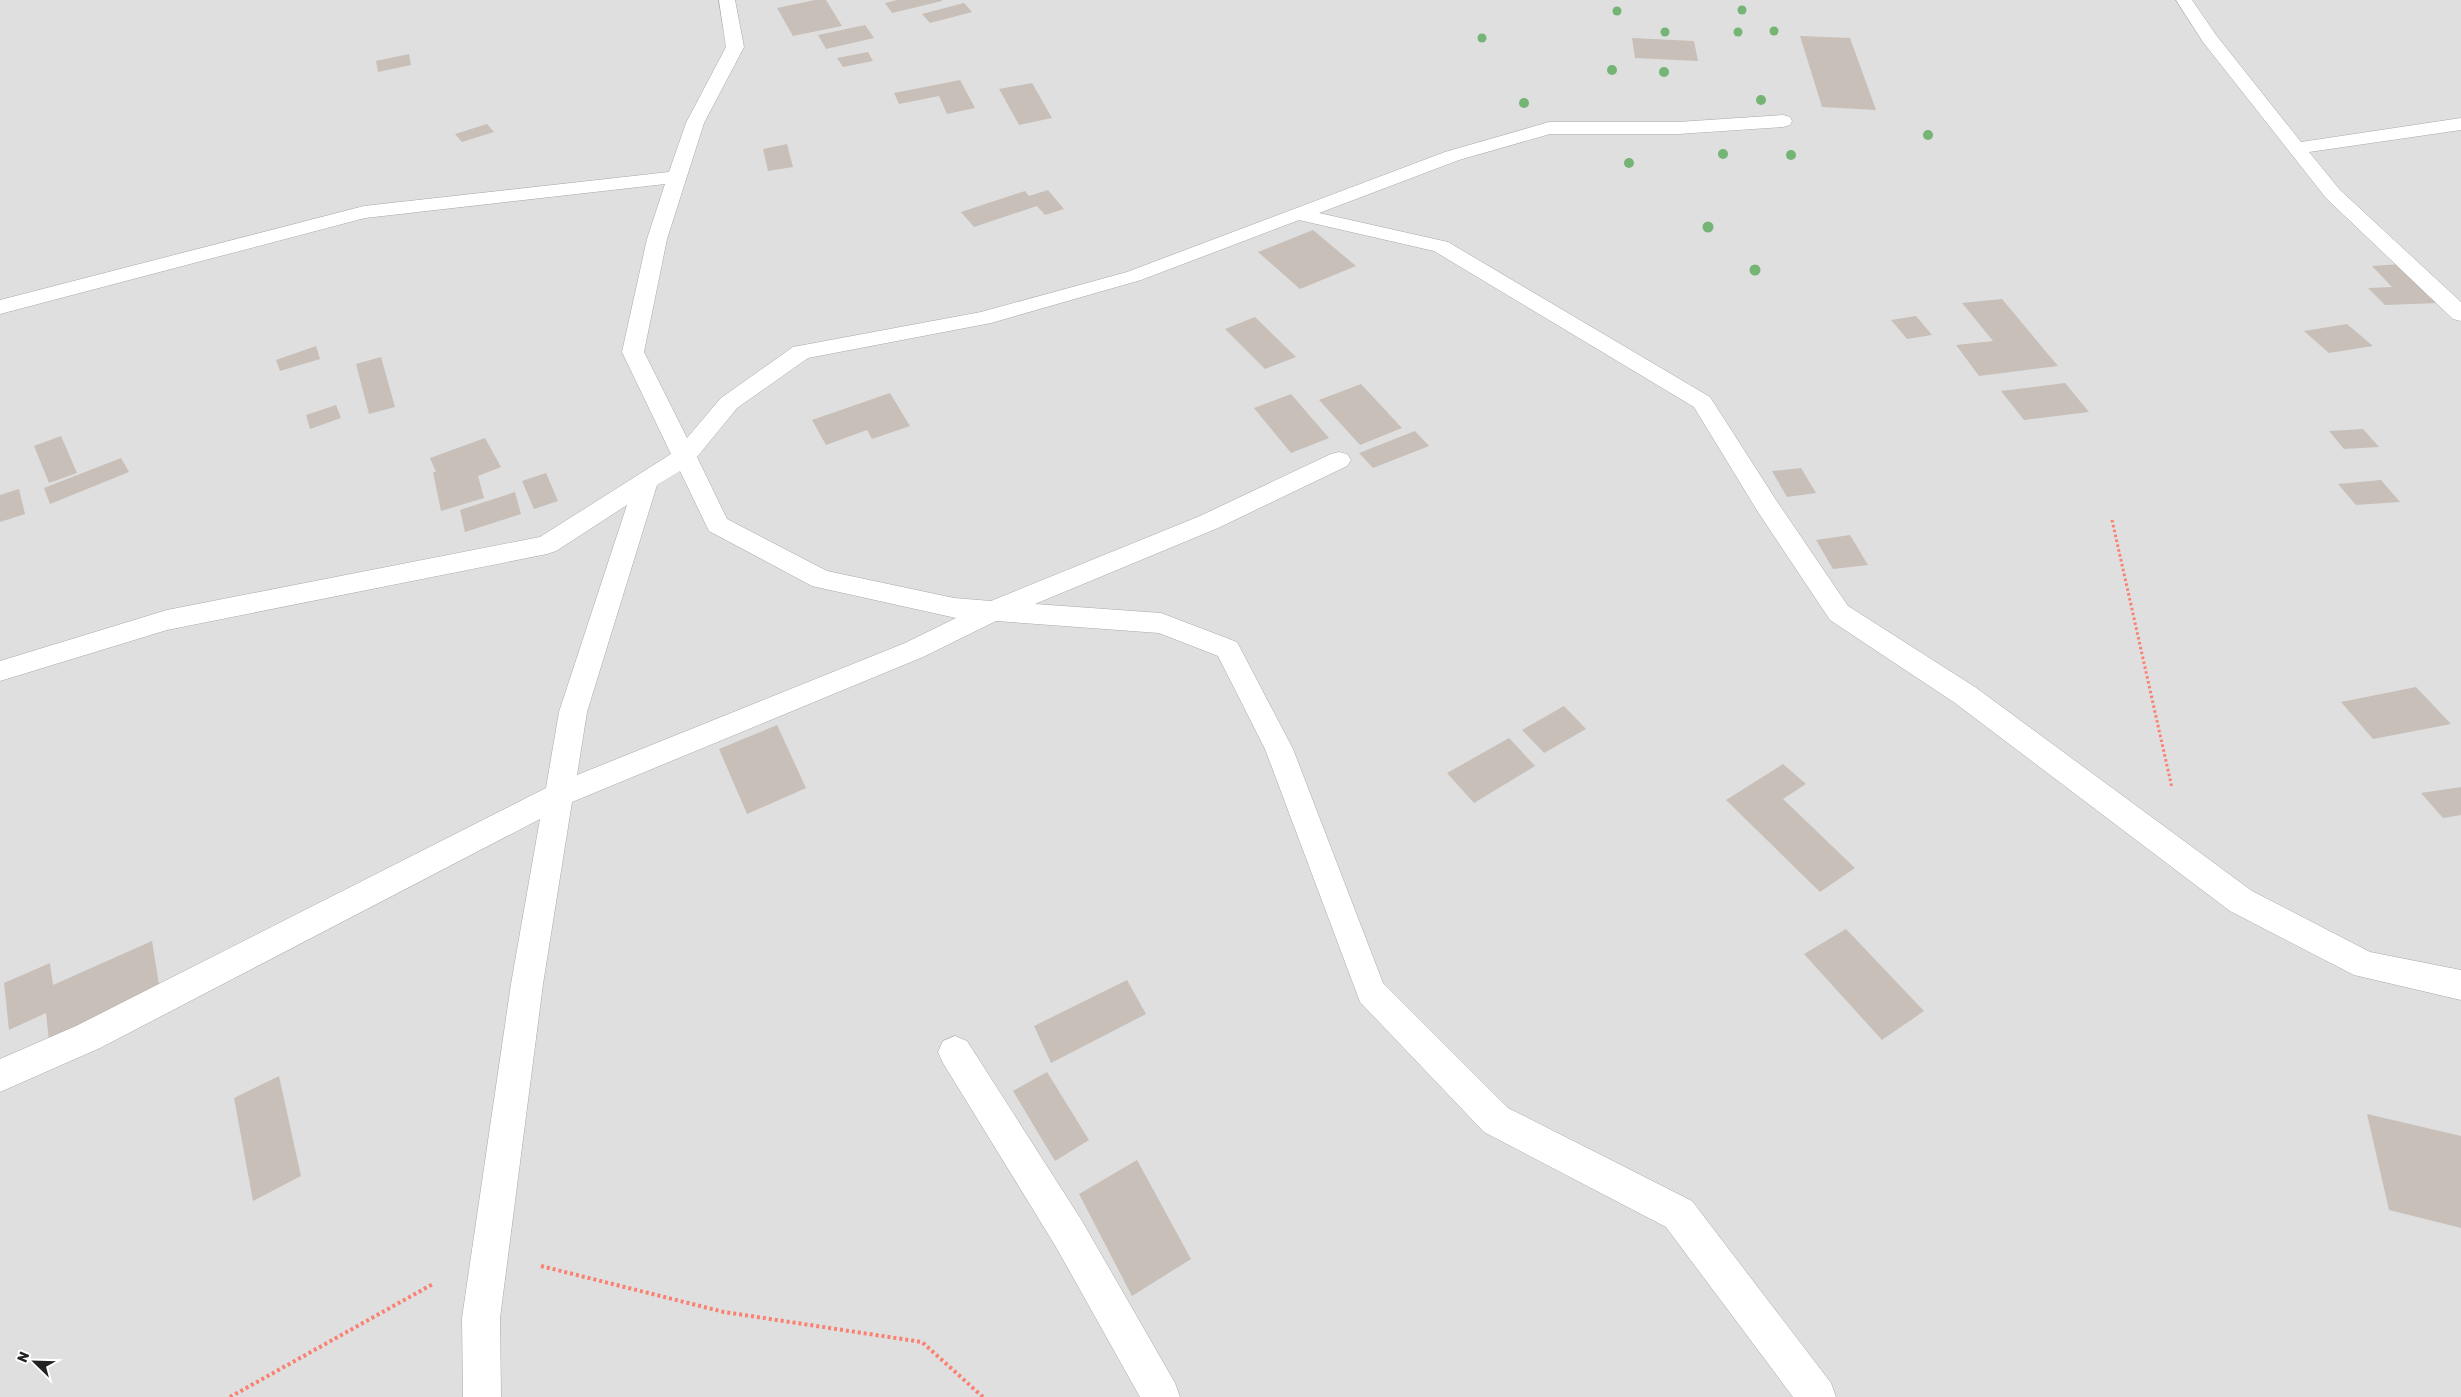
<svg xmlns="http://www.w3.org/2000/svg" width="2461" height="1397" font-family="Rubik,sans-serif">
<rect width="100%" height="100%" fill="#f2efe9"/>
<path fill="#e0dfdf" d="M 0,0 L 2461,0 L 2461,1397 L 0,1397 Z"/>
<path fill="#c7bfb8" d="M 815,0 L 826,0 L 842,26 L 793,36 L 777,8 Z
M 897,0 L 942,0 L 942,1 L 892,13 L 885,3 Z
M 964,3 L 972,12 L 930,23 L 922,14 Z
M 865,25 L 874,38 L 826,49 L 818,35 Z
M 1800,36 L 1850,38 L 1876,110 L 1822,107 Z
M 1632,38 L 1694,41 L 1698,61 L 1635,58 Z
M 868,52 L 873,61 L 843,67 L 837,58 Z
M 409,54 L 411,65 L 378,72 L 376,61 Z
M 960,80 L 975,108 L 947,114 L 939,96 L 899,104 L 894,93 Z
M 1032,83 L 1052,118 L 1019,125 L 999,89 Z
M 487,124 L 494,132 L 462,142 L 455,134 Z
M 787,144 L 793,167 L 768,171 L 763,149 Z
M 1048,190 L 1064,209 L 1045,215 L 1037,206 L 974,227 L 961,212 L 1025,191 L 1029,196 Z
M 1313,230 L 1356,266 L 1300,289 L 1258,252 Z
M 2401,264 L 2439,303 L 2385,305 L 2368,288 L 2392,287 L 2372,266 Z
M 2002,299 L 2058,366 L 1979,376 L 1956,345 L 1993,341 L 1962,303 Z
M 1916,316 L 1932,335 L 1907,339 L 1891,320 Z
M 1255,317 L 1296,357 L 1265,369 L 1225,329 Z
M 2347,324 L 2373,346 L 2329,353 L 2304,331 Z
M 316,346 L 320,359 L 280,371 L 276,360 Z
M 381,357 L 395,407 L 369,414 L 356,364 Z
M 2065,383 L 2089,412 L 2024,420 L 2001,391 Z
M 1361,384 L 1402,428 L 1360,445 L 1319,400 Z
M 890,393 L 910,426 L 872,439 L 867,430 L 826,445 L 812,420 Z
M 1291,394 L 1329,438 L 1291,453 L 1254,408 Z
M 336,405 L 341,418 L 310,429 L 306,415 Z
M 2363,429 L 2379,447 L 2344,449 L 2329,431 Z
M 1415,431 L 1429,446 L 1373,468 L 1359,453 Z
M 61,436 L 77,473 L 49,483 L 34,446 Z
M 485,438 L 501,467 L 478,476 L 484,498 L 441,511 L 433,472 L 436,472 L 430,458 Z
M 121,458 L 129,472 L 50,504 L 44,488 Z
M 1801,468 L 1816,493 L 1787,497 L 1772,471 Z
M 546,473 L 558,501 L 534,509 L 522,481 Z
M 2381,480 L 2400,502 L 2356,505 L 2338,484 Z
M 19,489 L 25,514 L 0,522 L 0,495 Z
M 515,492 L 521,514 L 465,532 L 460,510 Z
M 1850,535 L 1868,565 L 1833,569 L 1816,540 Z
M 2416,687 L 2451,724 L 2373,739 L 2341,702 Z
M 1564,706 L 1586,729 L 1544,753 L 1522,730 Z
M 777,725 L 806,788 L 747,814 L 719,749 Z
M 1509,738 L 1535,766 L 1474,803 L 1447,773 Z
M 1783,764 L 1806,784 L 1783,799 L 1855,868 L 1820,892 L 1726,800 Z
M 2461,787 L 2461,815 L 2443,818 L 2421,793 Z
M 1846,929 L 1924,1011 L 1882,1040 L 1804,954 Z
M 152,941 L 160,991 L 49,1041 L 46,1013 L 9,1030 L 4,983 L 50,963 L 53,985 Z
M 1127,980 L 1146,1014 L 1051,1063 L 1034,1026 Z
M 1047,1072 L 1089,1140 L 1055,1161 L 1013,1091 Z
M 279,1076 L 301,1176 L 253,1201 L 234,1098 Z
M 2367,1114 L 2461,1136 L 2461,1228 L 2389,1210 Z
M 1137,1160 L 1191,1259 L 1132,1296 L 1079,1194 Z"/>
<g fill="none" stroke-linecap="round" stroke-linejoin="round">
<defs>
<path id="minor" d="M 719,0 L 735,0 L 744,47 L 704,123 L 667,239 L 644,352 L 687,438 L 721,398 L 793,347 L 981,312 L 1127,272 L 1445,152 L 1549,122 L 1678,122 L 1783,115 L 1790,117 L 1792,121 L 1790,125 L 1783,127 L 1678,134 L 1550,134 L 1459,160 L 1319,213 L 1448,242 L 1710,397 L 1776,500 L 1848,606 L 1975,687 L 2252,891 L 2370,952 L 2461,970 L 2461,1000 L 2354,975 L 2230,911 L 1955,703 L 1830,620 L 1758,512 L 1694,407 L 1434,251 L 1299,220 L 1141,280 L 991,323 L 808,358 L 737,408 L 697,457 L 727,519 L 827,571 L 954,598 L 991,601 L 1200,516 L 1331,454 L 1339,452 L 1347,454 L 1351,460 L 1347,466 L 1218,528 L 1035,604 L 1161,613 L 1237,642 L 1293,749 L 1383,983 L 1508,1108 L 1692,1201 L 1831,1383 L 1836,1397 L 1793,1397 L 1666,1227 L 1484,1132 L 1360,1002 L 1265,749 L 1218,656 L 1159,633 L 996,621 L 923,657 L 572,802 L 543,984 L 500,1318 L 501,1397 L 463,1397 L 462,1318 L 511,984 L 540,819 L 100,1048 L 0,1092 L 0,1059 L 76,1026 L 546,788 L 559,712 L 627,505 L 556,551 L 547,554 L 167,630 L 0,681 L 0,661 L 167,610 L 540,537 L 671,454 L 622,352 L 647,239 L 665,184 L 365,218 L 0,314 L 0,300 L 364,206 L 669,172 L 686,123 L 726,47 ZM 680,471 L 709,531 L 812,586 L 956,618 L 905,643 L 577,775 L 587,712 L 657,485 Z
M 2176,0 L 2192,0 L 2216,35 L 2301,142 L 2461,118 L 2461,130 L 2309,152 L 2340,190 L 2461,302 L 2461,321 L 2453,319 L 2326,198 L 2203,42 Z
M 955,1036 L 967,1041 L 1082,1221 L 1175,1383 L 1180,1397 L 1140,1397 L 1056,1247 L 943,1063 L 938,1052 L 943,1041 Z"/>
</defs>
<use href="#minor" stroke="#a9a9a9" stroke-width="1"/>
<path stroke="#fa8072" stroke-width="3" stroke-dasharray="2.5 2.5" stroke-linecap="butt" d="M 2112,520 L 2172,788"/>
<path stroke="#fa8072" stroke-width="4" stroke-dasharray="3 3" stroke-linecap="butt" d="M 541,1266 L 724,1312 L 922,1342 L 983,1397
M 230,1397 L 433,1284"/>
<use href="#minor" fill="#fff" fill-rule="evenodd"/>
</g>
<g fill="#74b475">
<circle cx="1742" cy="10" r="4.5"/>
<circle cx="1617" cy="11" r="4.5"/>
<circle cx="1774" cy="31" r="4.5"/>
<circle cx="1665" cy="32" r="4.5"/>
<circle cx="1738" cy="32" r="4.5"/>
<circle cx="1482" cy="38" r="4.5"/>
<circle cx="1612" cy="70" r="5"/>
<circle cx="1664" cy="72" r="5"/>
<circle cx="1761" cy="100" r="5"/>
<circle cx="1524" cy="103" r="5"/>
<circle cx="1928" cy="135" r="5"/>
<circle cx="1723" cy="154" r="5"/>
<circle cx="1791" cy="155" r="5"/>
<circle cx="1629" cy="163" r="5"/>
<circle cx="1708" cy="227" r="5.5"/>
<circle cx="1755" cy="270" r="5.5"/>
</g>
<g transform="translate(35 1362) rotate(293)" stroke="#ffffff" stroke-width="4" paint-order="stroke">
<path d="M0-4L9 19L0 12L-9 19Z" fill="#222222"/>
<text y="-8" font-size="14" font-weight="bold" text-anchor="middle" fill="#222222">N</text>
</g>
</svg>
